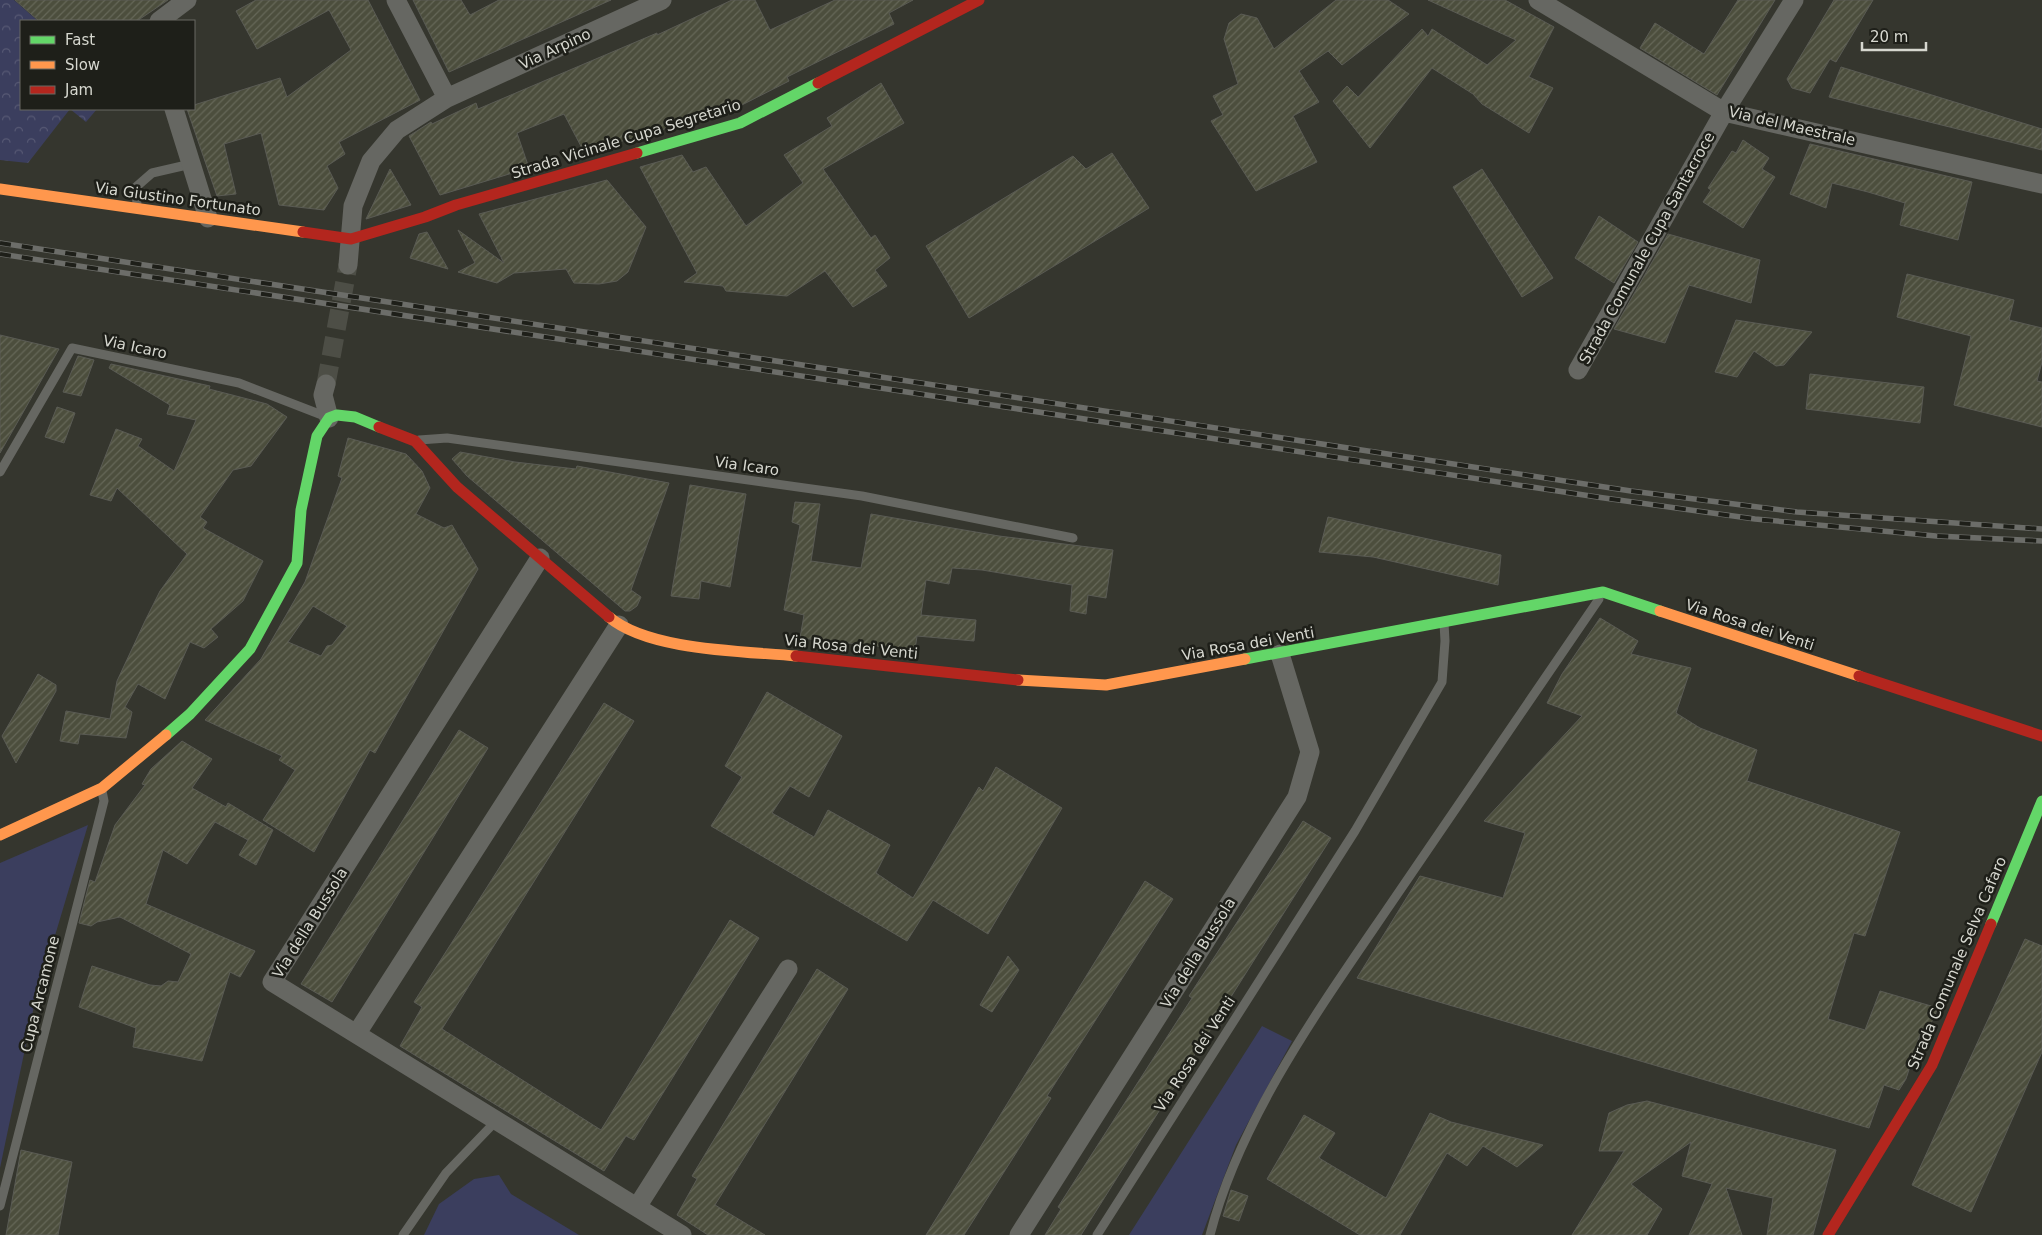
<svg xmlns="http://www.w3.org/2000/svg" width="2042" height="1235" font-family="'DejaVu Sans',sans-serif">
<defs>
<pattern id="park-crowns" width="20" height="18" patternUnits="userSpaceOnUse" patternTransform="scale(1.25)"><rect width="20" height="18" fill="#3b3e5e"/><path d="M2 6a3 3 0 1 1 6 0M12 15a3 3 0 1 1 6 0" fill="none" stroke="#575974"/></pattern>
<pattern id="building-hatch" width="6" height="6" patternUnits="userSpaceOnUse" patternTransform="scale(1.25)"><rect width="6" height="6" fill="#4c4e3d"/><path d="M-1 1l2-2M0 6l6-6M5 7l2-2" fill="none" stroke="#656758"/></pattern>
</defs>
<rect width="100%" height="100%" fill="#35362e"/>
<path fill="#3b3e5e" d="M 88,825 L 34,1006 L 0,1168 L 0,863 Z
M 1262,1026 L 1292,1041 L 1236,1145 L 1202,1235 L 1129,1235 Z
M 499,1175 L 511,1194 L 579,1235 L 424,1235 L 439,1204 L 474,1179 Z"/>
<path fill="url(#park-crowns)" d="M 0,0 L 14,0 L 38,21 L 21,21 L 21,109 L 97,109 L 86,122 L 70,109 L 28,163 L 0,160 Z"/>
<path fill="url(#building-hatch)" stroke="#5a5b54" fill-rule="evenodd" d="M 15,0 L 168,0 L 137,21 L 39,21 Z
M 256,0 L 368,0 L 420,100 L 339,142 L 345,154 L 327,166 L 338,188 L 324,210 L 279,205 L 261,133 L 224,144 L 236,194 L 217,196 L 187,109 L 194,109 L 194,105 L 280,78 L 287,97 L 351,50 L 329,10 L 257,49 L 236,11 Z
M 413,0 L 461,0 L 470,15 L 499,0 L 611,0 L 449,72 Z
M 732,0 L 755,0 L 770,30 L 835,0 L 913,0 L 889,13 L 894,24 L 787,77 L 789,81 L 734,109 L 584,152 L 564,114 L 517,133 L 529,168 L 440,195 L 409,136 L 431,122 L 432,124 L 476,103 L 478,109 L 657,33 L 657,35 Z
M 1336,0 L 1388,0 L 1409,14 L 1342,65 L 1328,51 L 1299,71 L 1319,102 L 1293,116 L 1317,162 L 1256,191 L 1211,121 L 1223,115 L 1213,96 L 1238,84 L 1224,39 L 1229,23 L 1241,14 L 1257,18 L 1274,49 Z
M 1428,0 L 1505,0 L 1554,27 L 1529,77 L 1553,88 L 1529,133 L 1482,104 L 1473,94 L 1432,68 L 1370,148 L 1333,101 L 1347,86 L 1358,97 L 1422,29 L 1428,36 L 1432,29 L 1487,65 L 1516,40 Z
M 1738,0 L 1775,0 L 1717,95 L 1640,48 L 1655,23 L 1704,54 Z
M 1834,0 L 1873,0 L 1836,62 L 1830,59 L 1810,93 L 1792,88 L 1787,79 Z
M 1841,67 L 2042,129 L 2042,150 L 1829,97 Z
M 881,83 L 904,123 L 823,169 L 871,238 L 875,235 L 890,258 L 875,270 L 887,286 L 853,307 L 825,271 L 787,296 L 726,291 L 723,286 L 684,282 L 697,273 L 640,167 L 682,155 L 693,172 L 706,167 L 746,226 L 803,183 L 784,155 L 832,126 L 827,118 Z
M 1743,140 L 1769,158 L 1762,169 L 1775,177 L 1743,228 L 1703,202 L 1711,190 L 1708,188 L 1732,151 L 1736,153 Z
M 1810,144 L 1972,182 L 1958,240 L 1900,225 L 1905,203 L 1868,192 L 1832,183 L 1826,208 L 1790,194 Z
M 1112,153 L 1149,208 L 969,318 L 926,246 L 1073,156 L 1086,169 Z
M 390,169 L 411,205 L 366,219 Z
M 1482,169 L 1553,278 L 1522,297 L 1453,187 Z
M 607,180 L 646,227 L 628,272 L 617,281 L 599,284 L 574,283 L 566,269 L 514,273 L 497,283 L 458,272 L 475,263 L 458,230 L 504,263 L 479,214 Z
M 1599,216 L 1638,242 L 1614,283 L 1575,258 Z
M 427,232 L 448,269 L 410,258 L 419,234 Z
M 1668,234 L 1760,260 L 1751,303 L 1689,285 L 1665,343 L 1614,329 Z
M 1907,274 L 2014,300 L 2009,320 L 2042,328 L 2042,362 L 2037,381 L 2042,382 L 2042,427 L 1954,405 L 1971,336 L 1897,317 Z
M 1736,320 L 1812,332 L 1784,365 L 1776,366 L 1754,351 L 1737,377 L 1715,372 Z
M 0,335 L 59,349 L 0,453 Z
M 78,356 L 94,360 L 81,396 L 63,392 Z
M 111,364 L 210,386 L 209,389 L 267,404 L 287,417 L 251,466 L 233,470 L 200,517 L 207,522 L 203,528 L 263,561 L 243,601 L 211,629 L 218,637 L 204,648 L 190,642 L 165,699 L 138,684 L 125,707 L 132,712 L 126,738 L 80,734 L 78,744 L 60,741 L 66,711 L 110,719 L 117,681 L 145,621 L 160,591 L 187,554 L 117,488 L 111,501 L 90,495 L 116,429 L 142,439 L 138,446 L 174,471 L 196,420 L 167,414 L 170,405 L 109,368 Z
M 1810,374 L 1924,387 L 1920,423 L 1806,409 Z
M 57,407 L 75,413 L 64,443 L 45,437 Z
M 348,438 L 406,454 L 422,471 L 430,488 L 416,514 L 444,528 L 452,525 L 478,569 L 375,753 L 370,750 L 314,852 L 263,820 L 295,770 L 279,760 L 282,756 L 205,720 L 261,659 L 305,582 L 342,478 L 338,476 ZM 313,606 L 347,626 L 332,645 L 327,646 L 321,656 L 288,642 Z
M 460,452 L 515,462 L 576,469 L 577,466 L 669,483 L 631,590 L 641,597 L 637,606 L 630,611 L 625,611 L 467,476 L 452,459 Z
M 690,485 L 746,494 L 730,587 L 701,581 L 699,599 L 671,596 Z
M 795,502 L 820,504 L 811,561 L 861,568 L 871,514 L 999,536 L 1113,550 L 1106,598 L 1088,595 L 1086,614 L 1070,611 L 1072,585 L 982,570 L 952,568 L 949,584 L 926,580 L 921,615 L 976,620 L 974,641 L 917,636 L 915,650 L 800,638 L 804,615 L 784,610 L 800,525 L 792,522 Z
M 1328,517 L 1501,555 L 1498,585 L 1373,557 L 1319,552 Z
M 1600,618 L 1638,641 L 1631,654 L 1691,668 L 1676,713 L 1700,728 L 1757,750 L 1747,781 L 1900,832 L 1865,936 L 1854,933 L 1828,1019 L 1865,1030 L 1880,991 L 1938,1008 L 1928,1030 L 1922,1028 L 1906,1079 L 1899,1090 L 1884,1085 L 1869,1128 L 1357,978 L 1420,876 L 1503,898 L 1525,833 L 1484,821 L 1582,716 L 1547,703 L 1562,674 Z
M 38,674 L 56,685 L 56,691 L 16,763 L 2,736 Z
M 767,692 L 842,736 L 809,797 L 790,786 L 772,813 L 814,837 L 828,810 L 890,845 L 876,873 L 913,898 L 979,787 L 983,791 L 996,767 L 1062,808 L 988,934 L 933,900 L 907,941 L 711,826 L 742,777 L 725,766 Z
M 604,703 L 634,721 L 442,1029 L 601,1130 L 730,920 L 759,938 L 634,1140 L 626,1136 L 604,1171 L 400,1046 L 422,1007 L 414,1002 Z
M 459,730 L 488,748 L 332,1002 L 301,984 Z
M 182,741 L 212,759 L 192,788 L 226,807 L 228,803 L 273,830 L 256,865 L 239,855 L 248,840 L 215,822 L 187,864 L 163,850 L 146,904 L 255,951 L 240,977 L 230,972 L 202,1061 L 133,1047 L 136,1028 L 79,1007 L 92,966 L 150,985 L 161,986 L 168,981 L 178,982 L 191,954 L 120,917 L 97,922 L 91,926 L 79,923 L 90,880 L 95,882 L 115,825 L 145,785 L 142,784 L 151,769 Z
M 1303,821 L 1331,838 L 1081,1235 L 1045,1235 L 1061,1209 L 1058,1207 L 1192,998 L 1189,996 Z
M 1145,881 L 1173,899 L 1047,1096 L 1051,1098 L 964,1235 L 926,1235 Z
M 2025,939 L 2042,946 L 2042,1052 L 1971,1212 L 1912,1185 Z
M 1008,956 L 1019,970 L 992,1012 L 980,1005 Z
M 817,969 L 848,989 L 715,1205 L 765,1235 L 708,1235 L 677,1215 L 697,1179 L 692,1176 Z
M 1647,1101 L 1836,1150 L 1813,1235 L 1767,1235 L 1773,1198 L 1726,1188 L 1742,1235 L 1689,1235 L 1712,1184 L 1682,1176 L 1691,1142 L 1631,1184 L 1662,1209 L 1647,1235 L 1572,1235 L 1624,1151 L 1599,1151 L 1609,1113 L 1627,1105 Z
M 1430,1113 L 1451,1122 L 1543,1145 L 1517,1167 L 1483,1146 L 1467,1166 L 1447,1153 L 1400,1235 L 1360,1235 L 1267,1179 L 1304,1115 L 1335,1133 L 1319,1158 L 1386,1198 Z
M 21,1150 L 72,1162 L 58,1235 L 6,1235 Z
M 1231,1190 L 1248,1196 L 1239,1221 L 1223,1216 Z"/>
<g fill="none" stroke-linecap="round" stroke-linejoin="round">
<path stroke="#4d4e46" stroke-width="19" stroke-dasharray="19 9" stroke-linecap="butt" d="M 326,384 L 348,265"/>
<path stroke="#666762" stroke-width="9" d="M 137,205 L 136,187 L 152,173 L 191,164
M 419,440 L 447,438 L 862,496 L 1073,538
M 0,472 L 72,348 L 239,383 L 327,417
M 0,1206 L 104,801 L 102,791
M 403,1235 L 446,1173 L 497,1120
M 1097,1235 L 1355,831 L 1442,682 L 1445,641 L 1444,623
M 1210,1235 C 1240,1117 1324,1002 1392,902 C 1461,801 1530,700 1599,599"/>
<path stroke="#666762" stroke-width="19" d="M 396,0 L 447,98
M 1538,0 L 1724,112 L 2042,184
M 159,21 L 187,0
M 174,109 L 208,218
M 348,265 L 353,206 L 371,161 L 397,130 L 447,98 L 662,0
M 1578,370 L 1724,112 L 1794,0
M 326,384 L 323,395 L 329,418
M 540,558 L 272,982 L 682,1235
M 357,1033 L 619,625
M 637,1207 L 788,969
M 1019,1235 L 1297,797 L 1310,752 L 1280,654"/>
<path stroke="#63d668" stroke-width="11" d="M 637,153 L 740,123 L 818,83
M 1245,659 L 1603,592 L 1660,611
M 166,735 L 190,714 L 250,649 L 297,563 L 301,510 L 317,436 L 329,418 L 337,415 L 355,417 L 379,427
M 1991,924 L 2042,801"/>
<path stroke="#ff974d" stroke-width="11" d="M 0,189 L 303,232
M 1660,611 L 1859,676
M 609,617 C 649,651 744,651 796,656
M 1018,680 L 1106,685 L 1245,659
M 0,835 L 102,788 L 166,735"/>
<path stroke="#b3261e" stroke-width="11" d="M 818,83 L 979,0
M 303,232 L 351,239 L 425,217 L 456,205 L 637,153
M 379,427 L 415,441 L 457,487 L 609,617
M 796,656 L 1018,680
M 1859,676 L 2042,736
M 1828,1235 L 1932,1065 L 1991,924"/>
<defs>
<path id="rail" d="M 0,243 L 1631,491 L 1797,512 L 2042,529
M 0,254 L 1597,497 L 1755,519 L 1936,536 L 2042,541"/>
</defs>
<use href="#rail" stroke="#6c6d69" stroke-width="5.5"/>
<use href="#rail" stroke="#1e1f19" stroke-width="4" stroke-dasharray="11" stroke-linecap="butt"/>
</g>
<g text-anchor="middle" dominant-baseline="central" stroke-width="5" stroke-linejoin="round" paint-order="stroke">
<g font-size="15" fill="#d6d7cf" stroke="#1e1f19">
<text transform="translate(555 49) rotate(-25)">Via Arpino</text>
<text transform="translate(1792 126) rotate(13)">Via del Maestrale</text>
<text transform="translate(626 139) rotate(-17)">Strada Vicinale Cupa Segretario</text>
<text transform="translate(178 199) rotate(8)">Via Giustino Fortunato</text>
<text transform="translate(1647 248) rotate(-61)">Strada Comunale Cupa Santacroce</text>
<text transform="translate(135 347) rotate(12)">Via Icaro</text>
<text transform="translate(747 466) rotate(8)">Via Icaro</text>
<text transform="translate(1750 625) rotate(18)">Via Rosa dei Venti</text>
<text transform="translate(1248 644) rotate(-10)">Via Rosa dei Venti</text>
<text transform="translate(851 647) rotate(6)">Via Rosa dei Venti</text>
<text transform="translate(310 923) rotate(-58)">Via della Bussola</text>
<text transform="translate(1198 953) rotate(-58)">Via della Bussola</text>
<text transform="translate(1957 963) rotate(-67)">Strada Comunale Selva Cafaro</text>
<text transform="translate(40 994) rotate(-76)">Cupa Arcamone</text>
<text transform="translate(1195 1054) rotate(-57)">Via Rosa dei Venti</text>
</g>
</g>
<rect x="20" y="20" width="175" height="90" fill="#1e1f19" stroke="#686962"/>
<rect x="30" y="36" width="25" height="8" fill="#63d668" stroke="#686962"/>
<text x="65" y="45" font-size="15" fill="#d6d7cf">Fast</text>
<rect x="30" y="61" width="25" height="8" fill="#ff974d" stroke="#686962"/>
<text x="65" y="70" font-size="15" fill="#d6d7cf">Slow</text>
<rect x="30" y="86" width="25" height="8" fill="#b3261e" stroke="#686962"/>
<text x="65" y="95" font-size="15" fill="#d6d7cf">Jam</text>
<path d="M1862 42v8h64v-8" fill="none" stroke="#d6d7cf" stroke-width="2.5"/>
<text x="1870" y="42" font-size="15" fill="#d6d7cf" stroke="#1e1f19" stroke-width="4" paint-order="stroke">20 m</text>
</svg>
